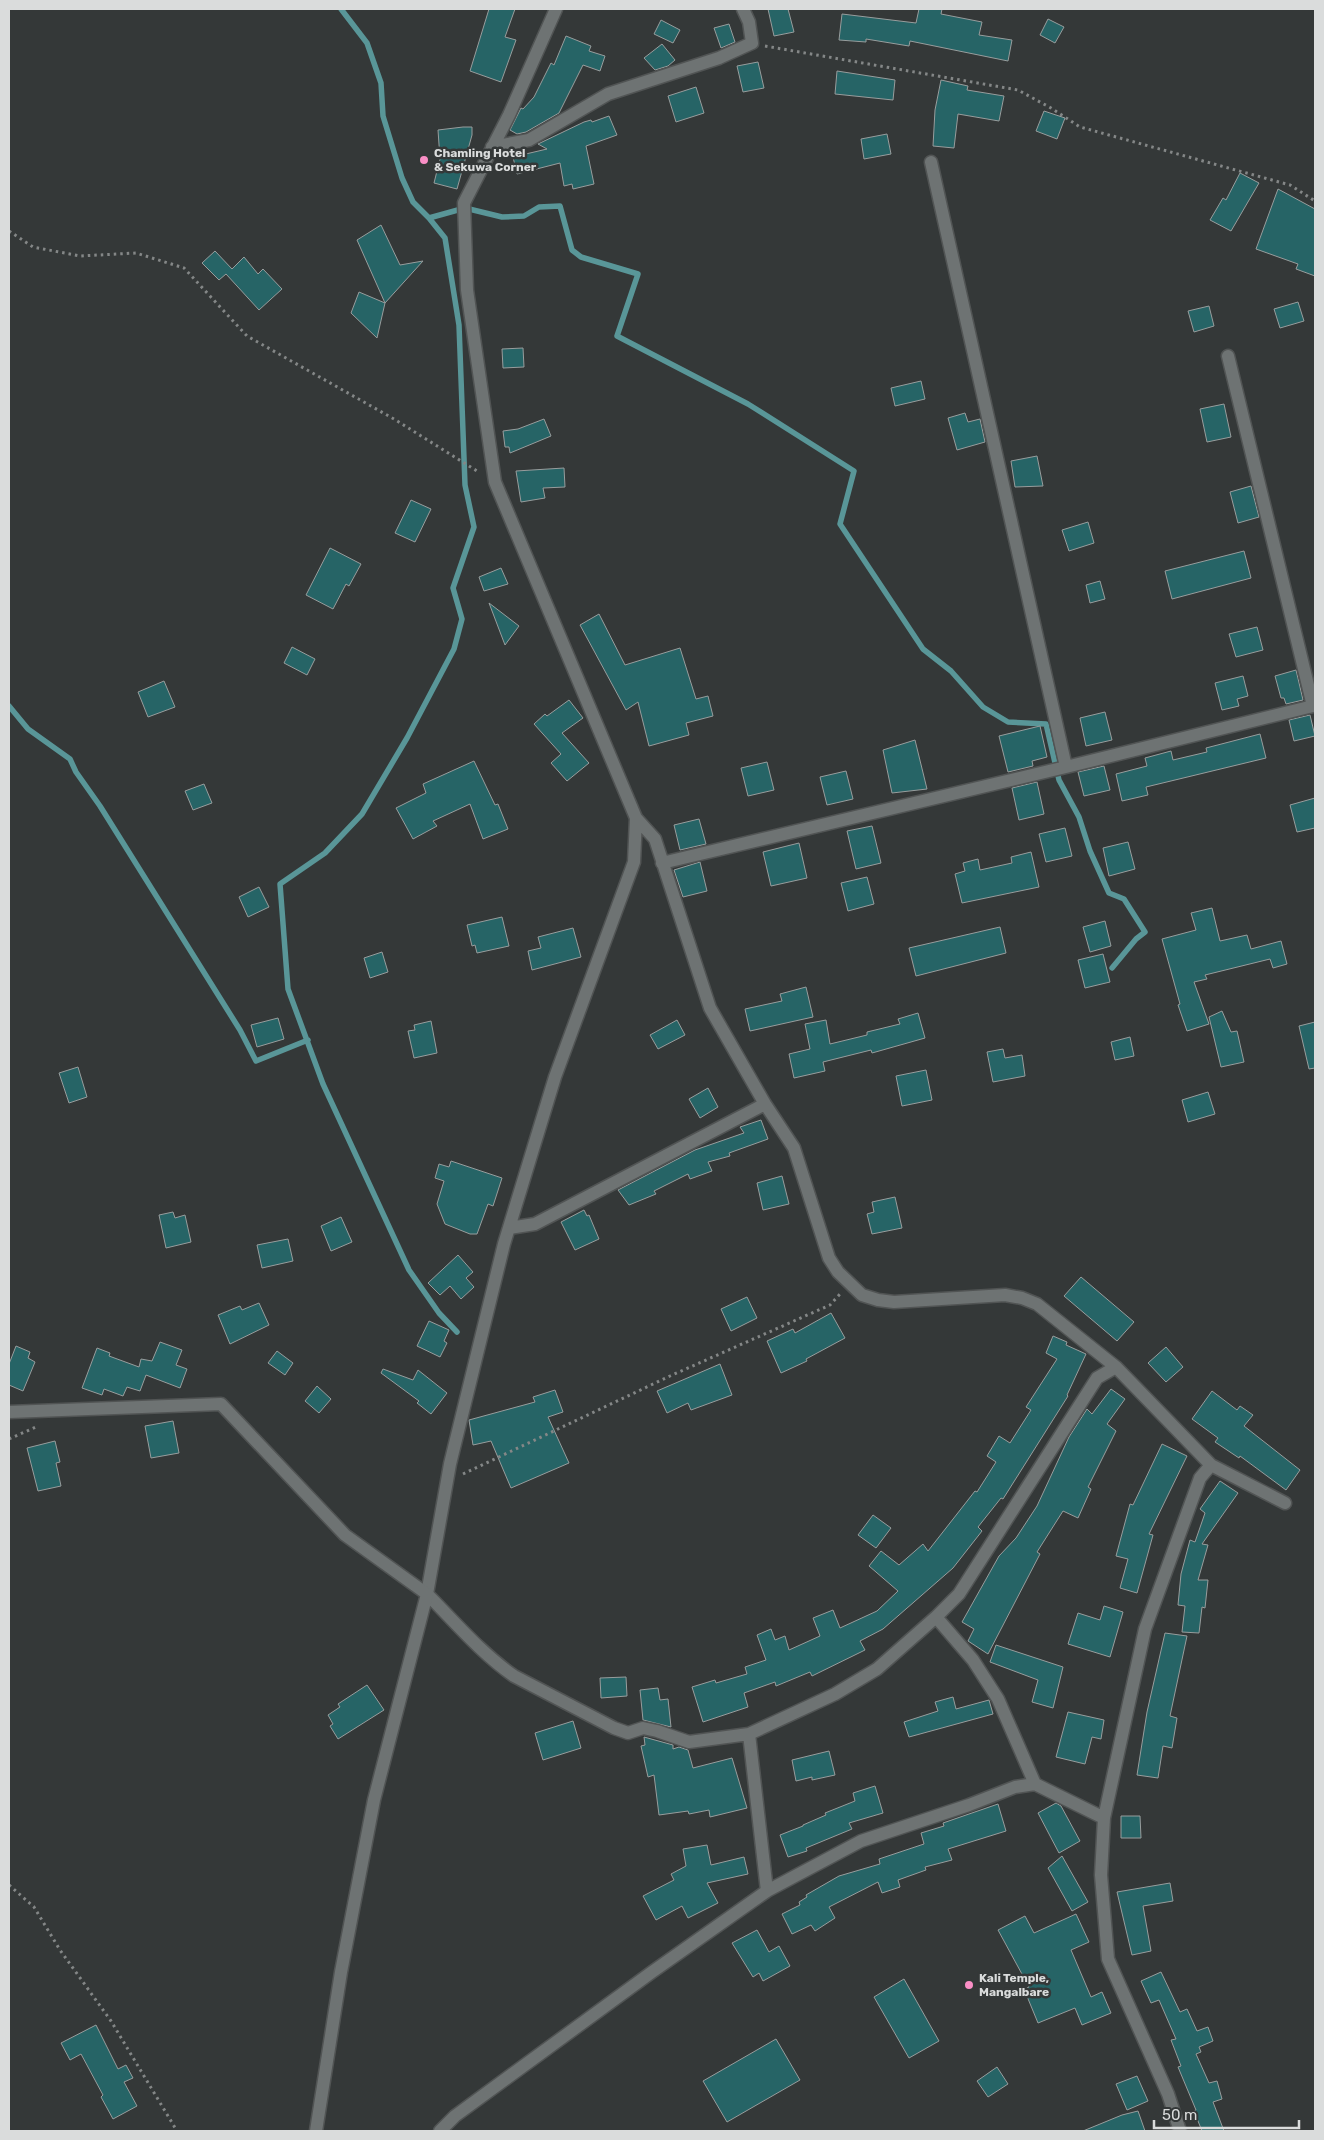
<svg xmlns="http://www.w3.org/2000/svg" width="1324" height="2140" font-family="Rubik,sans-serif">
<rect width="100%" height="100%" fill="#343838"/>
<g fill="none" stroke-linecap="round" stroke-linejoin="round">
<path stroke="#599698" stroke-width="5.5" d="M 341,9 L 367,43 L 381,83 L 383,116 L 402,178 L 413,202 L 429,218 L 465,208 L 502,217 L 524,216 L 539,207 L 560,206 L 572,250 L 581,257 L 638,274 L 617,336 L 748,404 L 854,471 L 840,524 L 923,649 L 951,671 L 983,707 L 1008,722 L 1046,724 L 1059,780 L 1079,817 L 1090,851 L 1109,893 L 1124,899 L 1145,932 L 1136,939 L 1112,968
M 429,218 L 445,238 L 459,325 L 465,485 L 474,527 L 453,588 L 462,619 L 454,649 L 407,738 L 362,814 L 325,853 L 280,884 L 288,989 L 323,1084 L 409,1270 L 439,1313 L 457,1332
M 9,706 L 28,729 L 70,759 L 76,772 L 100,806 L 240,1030 L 256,1061 L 308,1040"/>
</g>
<path fill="#266466" stroke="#989d9d" d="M 489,9 L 515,9 L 505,37 L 516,40 L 501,82 L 470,71 Z
M 768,9 L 788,9 L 794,32 L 774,36 Z
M 919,9 L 942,9 L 941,14 L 982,22 L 979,35 L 1012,40 L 1008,61 L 910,41 L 909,46 L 866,39 L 866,42 L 839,40 L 842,14 L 916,23 Z
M 1048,19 L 1064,27 L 1055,43 L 1040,35 Z
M 661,20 L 680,30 L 673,43 L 654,34 Z
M 729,24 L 735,42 L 721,48 L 714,28 Z
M 566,36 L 591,46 L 589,51 L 605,56 L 600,71 L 583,65 L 559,113 L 526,132 L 517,134 L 510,130 L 521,108 L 523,109 L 534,97 L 551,63 L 554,65 Z
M 662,44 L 675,60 L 668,66 L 655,70 L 644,58 Z
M 758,62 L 764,88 L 743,92 L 737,66 Z
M 837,71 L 895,80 L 893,100 L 835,94 Z
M 941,80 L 968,86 L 967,90 L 1004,96 L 999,121 L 958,114 L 954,148 L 933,146 L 935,110 Z
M 696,87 L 704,113 L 676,122 L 668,96 Z
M 1044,111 L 1065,118 L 1057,139 L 1036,131 Z
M 609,116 L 617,135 L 586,146 L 594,184 L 573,189 L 572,184 L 564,186 L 560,163 L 517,174 L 513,157 L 547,149 L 538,144 L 584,122 L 591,120 L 592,122 Z
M 463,127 L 472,127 L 472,135 L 457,189 L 434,183 L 440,159 L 438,130 Z
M 887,134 L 891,154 L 864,159 L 861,139 Z
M 1240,173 L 1259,183 L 1231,231 L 1210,220 L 1223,198 L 1226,200 Z
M 1278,189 L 1315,209 L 1315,276 L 1296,269 L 1298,264 L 1256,249 Z
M 381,225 L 400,265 L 423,261 L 385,303 L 357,240 Z
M 215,251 L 232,269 L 244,257 L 258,274 L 263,269 L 282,289 L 259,310 L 226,274 L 219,280 L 202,263 Z
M 359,292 L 385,303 L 377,338 L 351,313 Z
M 1298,302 L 1304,321 L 1280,328 L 1274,309 Z
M 1209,306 L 1214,326 L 1194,332 L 1188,311 Z
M 523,348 L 524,367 L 503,368 L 502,349 Z
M 921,381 L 925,399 L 895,406 L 891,388 Z
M 1224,404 L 1231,437 L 1207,442 L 1200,409 Z
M 965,413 L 968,422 L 980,419 L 985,442 L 957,450 L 948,418 Z
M 544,419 L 551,436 L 510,453 L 509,447 L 505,447 L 503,431 L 518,429 Z
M 1037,456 L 1043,486 L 1015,487 L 1011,461 Z
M 564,468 L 565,487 L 543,488 L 545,498 L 521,502 L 516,471 Z
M 1251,486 L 1259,517 L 1238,523 L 1230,492 Z
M 411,500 L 431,509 L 415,542 L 395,533 Z
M 1088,522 L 1094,543 L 1069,551 L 1062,530 Z
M 330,548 L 361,564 L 349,586 L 346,584 L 333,609 L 306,595 Z
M 1244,551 L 1251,578 L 1172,599 L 1165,571 Z
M 501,568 L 508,584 L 484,591 L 479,577 Z
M 1100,581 L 1105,599 L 1090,603 L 1086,585 Z
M 489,603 L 519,626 L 505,645 Z
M 599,614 L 625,665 L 680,648 L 696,699 L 708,696 L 713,716 L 686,723 L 689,735 L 649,746 L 638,702 L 626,710 L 580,625 Z
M 1257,627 L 1263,650 L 1236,657 L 1229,634 Z
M 292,647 L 315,659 L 307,675 L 284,663 Z
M 1296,670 L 1303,700 L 1286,704 L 1284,698 L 1281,698 L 1275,676 Z
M 1243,676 L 1248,696 L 1237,699 L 1239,706 L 1222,710 L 1215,683 Z
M 164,681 L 175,707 L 148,717 L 138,692 Z
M 569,700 L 583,718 L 562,733 L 589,763 L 567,781 L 551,763 L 561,754 L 534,724 L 545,714 L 547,716 Z
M 1105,712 L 1112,740 L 1086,746 L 1080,718 Z
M 1310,715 L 1315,736 L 1294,741 L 1289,720 Z
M 1040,726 L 1047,757 L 1032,761 L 1033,766 L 1008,772 L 999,736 Z
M 1260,734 L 1266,758 L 1146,787 L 1148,795 L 1122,801 L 1116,774 L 1147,766 L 1145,758 L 1171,751 L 1173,760 L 1207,752 L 1206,748 Z
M 915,740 L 927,789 L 892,793 L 883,750 Z
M 474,761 L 495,805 L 498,804 L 508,829 L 483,839 L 470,804 L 433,821 L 437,826 L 413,839 L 396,808 L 426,793 L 423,784 Z
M 767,762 L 774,790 L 748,796 L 741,768 Z
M 1104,766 L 1110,790 L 1084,796 L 1078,772 Z
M 846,771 L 853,799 L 827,805 L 820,777 Z
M 1037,782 L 1044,814 L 1019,820 L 1012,788 Z
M 204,784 L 212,803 L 193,810 L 185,791 Z
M 1315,798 L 1315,828 L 1297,832 L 1290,805 Z
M 699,819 L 706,844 L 680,850 L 674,825 Z
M 872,826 L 881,863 L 856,869 L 847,831 Z
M 1065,828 L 1072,856 L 1046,862 L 1039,834 Z
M 1128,842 L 1135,869 L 1109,876 L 1103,848 Z
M 799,843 L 807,878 L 771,886 L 763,852 Z
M 1031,852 L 1039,887 L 962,903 L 955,874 L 965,871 L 963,863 L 978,859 L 980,870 L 1012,863 L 1011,857 Z
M 700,862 L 707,891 L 683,897 L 674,870 Z
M 867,877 L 874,904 L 848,911 L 841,883 Z
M 259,887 L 269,907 L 248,917 L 239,897 Z
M 1212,908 L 1220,941 L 1247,935 L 1251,949 L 1281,941 L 1287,964 L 1273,968 L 1270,959 L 1205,975 L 1207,979 L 1194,982 L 1209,1024 L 1187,1031 L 1178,1005 L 1180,1004 L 1162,939 L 1196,930 L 1191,913 Z
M 502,917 L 509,946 L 477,953 L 475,945 L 472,946 L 467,925 Z
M 1105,921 L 1111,946 L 1090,952 L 1083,927 Z
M 1000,927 L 1006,953 L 916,976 L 909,948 Z
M 573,928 L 581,957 L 532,970 L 528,951 L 541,948 L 538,937 Z
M 382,952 L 388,972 L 370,978 L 364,958 Z
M 1103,954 L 1110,982 L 1085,988 L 1078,960 Z
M 806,987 L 813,1017 L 750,1031 L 745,1009 L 782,1001 L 780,994 Z
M 1222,1011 L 1231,1032 L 1237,1031 L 1244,1062 L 1221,1067 L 1209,1017 Z
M 918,1013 L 925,1038 L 872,1053 L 871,1050 L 823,1062 L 825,1071 L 794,1078 L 789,1054 L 810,1049 L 805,1024 L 826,1020 L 830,1044 L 867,1035 L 867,1032 L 900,1024 L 898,1019 Z
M 278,1018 L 284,1039 L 257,1047 L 251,1025 Z
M 677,1020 L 685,1035 L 658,1049 L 650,1035 Z
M 431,1021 L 437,1053 L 414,1058 L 408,1031 L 415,1030 L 414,1025 Z
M 1315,1022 L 1315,1068 L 1309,1069 L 1299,1026 Z
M 1130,1037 L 1134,1056 L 1115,1060 L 1111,1042 Z
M 1003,1049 L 1005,1058 L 1022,1055 L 1025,1076 L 993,1082 L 987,1052 Z
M 78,1067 L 87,1097 L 69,1103 L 59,1073 Z
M 926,1070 L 932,1100 L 902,1106 L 896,1076 Z
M 708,1088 L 718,1107 L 700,1118 L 689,1099 Z
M 1208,1092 L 1215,1114 L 1188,1122 L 1182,1100 Z
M 761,1120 L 768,1139 L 729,1153 L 730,1156 L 708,1162 L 712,1171 L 690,1179 L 688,1174 L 654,1191 L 656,1194 L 629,1205 L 618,1190 L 695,1150 L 744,1133 L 740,1127 Z
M 451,1161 L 502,1178 L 493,1206 L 488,1204 L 477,1234 L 470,1234 L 445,1224 L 437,1204 L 444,1181 L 435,1178 L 439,1164 L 449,1167 Z
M 782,1176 L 789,1204 L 763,1210 L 757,1183 Z
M 895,1197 L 902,1228 L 872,1234 L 867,1214 L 874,1212 L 872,1202 Z
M 584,1210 L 587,1216 L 589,1215 L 599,1239 L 575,1250 L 561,1222 Z
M 173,1212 L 175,1218 L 185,1215 L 191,1242 L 166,1248 L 159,1215 Z
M 341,1217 L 352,1242 L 331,1251 L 321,1226 Z
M 288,1239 L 293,1261 L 262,1268 L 257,1245 Z
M 458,1255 L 473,1272 L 466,1278 L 474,1287 L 461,1299 L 450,1286 L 440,1295 L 428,1283 Z
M 1081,1277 L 1134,1322 L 1117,1341 L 1064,1296 Z
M 747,1297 L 757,1318 L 731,1331 L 721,1309 Z
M 259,1303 L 269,1325 L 230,1344 L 218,1315 L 240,1306 L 242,1310 Z
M 831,1313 L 845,1338 L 806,1359 L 807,1361 L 781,1373 L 767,1341 L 793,1329 L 795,1333 Z
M 429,1321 L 449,1330 L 444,1341 L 447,1343 L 440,1357 L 417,1346 Z
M 1053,1336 L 1067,1342 L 1066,1345 L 1086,1354 L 1067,1395 L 1068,1396 L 1003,1499 L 1001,1498 L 978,1527 L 982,1531 L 953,1568 L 883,1629 L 860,1641 L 865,1650 L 812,1676 L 810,1672 L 776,1686 L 775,1682 L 744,1693 L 748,1707 L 703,1722 L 692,1687 L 715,1680 L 716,1683 L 747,1674 L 745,1667 L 766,1660 L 757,1635 L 771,1629 L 775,1640 L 785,1636 L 789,1650 L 820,1636 L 813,1618 L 833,1610 L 840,1628 L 877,1611 L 898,1591 L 869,1566 L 881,1551 L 899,1565 L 923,1544 L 928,1551 L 975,1491 L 977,1492 L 996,1462 L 987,1456 L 999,1436 L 1010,1443 L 1031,1410 L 1026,1407 L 1057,1359 L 1046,1353 Z
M 160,1342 L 182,1350 L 176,1365 L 187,1369 L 180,1388 L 146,1375 L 140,1391 L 127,1387 L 123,1396 L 104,1389 L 102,1395 L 82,1388 L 97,1348 L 110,1353 L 109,1356 L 139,1367 L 141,1359 L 152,1361 Z
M 16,1346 L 30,1352 L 28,1358 L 35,1362 L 23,1391 L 9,1385 L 9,1364 Z
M 1166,1347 L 1183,1367 L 1166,1382 L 1148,1363 Z
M 277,1351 L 293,1363 L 285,1375 L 268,1363 Z
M 720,1364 L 732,1395 L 691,1410 L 688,1403 L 667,1413 L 657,1391 Z
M 383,1369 L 413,1380 L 418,1370 L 447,1393 L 431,1414 L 417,1403 L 419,1401 L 381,1373 Z
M 317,1386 L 331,1399 L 319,1413 L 305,1401 Z
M 1111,1389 L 1125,1399 L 1107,1424 L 1116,1431 L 1088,1487 L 1091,1489 L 1078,1518 L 1063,1511 L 1037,1552 L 1040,1554 L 988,1654 L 968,1641 L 974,1629 L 962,1622 L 999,1556 L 1016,1538 L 1037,1506 L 1069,1437 L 1087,1409 L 1092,1414 Z
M 555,1390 L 563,1412 L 548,1417 L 569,1463 L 511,1488 L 491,1441 L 473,1445 L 469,1420 L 535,1402 L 533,1397 Z
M 1212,1391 L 1237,1410 L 1240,1406 L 1253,1415 L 1244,1426 L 1300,1470 L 1286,1490 L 1240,1456 L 1239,1458 L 1215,1442 L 1218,1438 L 1192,1419 Z
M 173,1421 L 179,1453 L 151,1458 L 145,1426 Z
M 55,1441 L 60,1462 L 56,1463 L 61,1486 L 38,1491 L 27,1448 Z
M 1162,1444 L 1187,1456 L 1149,1534 L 1153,1535 L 1137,1593 L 1120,1588 L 1128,1559 L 1116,1556 L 1130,1504 L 1133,1505 Z
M 1220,1481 L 1238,1493 L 1202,1544 L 1208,1545 L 1198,1580 L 1208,1580 L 1205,1608 L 1202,1607 L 1199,1633 L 1182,1632 L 1185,1606 L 1178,1605 L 1181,1574 L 1190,1540 L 1195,1542 L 1205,1513 L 1200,1509 Z
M 873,1515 L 891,1528 L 876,1548 L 858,1535 Z
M 1104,1606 L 1123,1612 L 1110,1657 L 1068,1644 L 1078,1613 L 1100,1620 Z
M 1165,1633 L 1187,1636 L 1170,1716 L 1177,1718 L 1172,1748 L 1163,1746 L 1158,1778 L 1137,1775 L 1147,1712 Z
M 996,1645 L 1063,1667 L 1053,1708 L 1032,1702 L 1038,1680 L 990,1662 Z
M 626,1677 L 627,1696 L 601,1698 L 600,1678 Z
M 367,1685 L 384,1710 L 338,1739 L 330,1726 L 333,1724 L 328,1715 L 340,1707 L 338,1704 Z
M 658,1688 L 660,1700 L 668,1699 L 671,1727 L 643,1720 L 640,1690 Z
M 953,1697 L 956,1709 L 989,1700 L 993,1714 L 909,1737 L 904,1722 L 938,1711 L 935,1702 Z
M 1068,1712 L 1104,1720 L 1101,1739 L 1092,1737 L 1085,1764 L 1056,1757 Z
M 573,1721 L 581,1748 L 543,1760 L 535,1733 Z
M 644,1737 L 673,1745 L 673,1749 L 679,1747 L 688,1750 L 693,1768 L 732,1758 L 747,1808 L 710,1817 L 709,1810 L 689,1814 L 688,1811 L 659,1815 L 654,1775 L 648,1777 L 641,1746 L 645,1745 Z
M 829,1751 L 835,1775 L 812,1780 L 812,1777 L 796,1781 L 792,1760 Z
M 875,1786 L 883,1813 L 849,1823 L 852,1829 L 806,1848 L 807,1851 L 788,1857 L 780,1835 L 803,1826 L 803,1825 L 826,1815 L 825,1813 L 855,1801 L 853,1793 Z
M 1056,1803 L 1061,1806 L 1080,1841 L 1059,1853 L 1038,1813 Z
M 998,1804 L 1006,1831 L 948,1849 L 952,1860 L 925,1867 L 926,1870 L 898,1880 L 900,1887 L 882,1893 L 878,1882 L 829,1907 L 835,1918 L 815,1931 L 811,1925 L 792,1934 L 782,1914 L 800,1905 L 799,1902 L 807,1897 L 806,1895 L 839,1876 L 880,1864 L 879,1859 L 924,1844 L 921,1833 L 944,1826 L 943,1823 Z
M 1121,1816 L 1140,1816 L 1141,1838 L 1121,1838 Z
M 707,1845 L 711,1865 L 744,1857 L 748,1874 L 707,1883 L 718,1903 L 688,1918 L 682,1906 L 656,1920 L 643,1896 L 674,1880 L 671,1874 L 686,1866 L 683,1849 Z
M 1062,1856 L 1088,1902 L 1072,1911 L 1048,1868 Z
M 1170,1883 L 1173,1901 L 1143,1906 L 1151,1951 L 1132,1955 L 1117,1892 Z
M 1076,1914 L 1089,1942 L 1071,1950 L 1091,1997 L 1102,1992 L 1111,2013 L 1082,2025 L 1075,2008 L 1038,2023 L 1024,1989 L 1029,1987 L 998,1930 L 1025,1916 L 1034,1933 Z
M 757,1930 L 769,1952 L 779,1946 L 790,1966 L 763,1981 L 759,1973 L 753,1977 L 732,1943 Z
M 1161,1972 L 1180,2012 L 1187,2009 L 1197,2031 L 1208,2027 L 1213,2041 L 1199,2047 L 1201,2052 L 1196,2054 L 1209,2083 L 1217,2081 L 1222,2099 L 1213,2102 L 1224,2131 L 1202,2131 L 1194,2111 L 1196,2110 L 1178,2067 L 1181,2066 L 1171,2040 L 1176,2039 L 1159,2000 L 1151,2003 L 1141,1981 Z
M 904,1979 L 939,2041 L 909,2058 L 874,1997 Z
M 96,2025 L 118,2069 L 126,2065 L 133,2078 L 124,2082 L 137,2106 L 113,2119 L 101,2097 L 103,2095 L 81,2054 L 70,2060 L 61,2043 Z
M 776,2039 L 800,2080 L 727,2122 L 703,2081 Z
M 997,2067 L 1008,2084 L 988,2097 L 977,2081 Z
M 1137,2076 L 1148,2101 L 1127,2110 L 1116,2084 Z
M 1138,2111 L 1145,2131 L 1083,2131 L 1122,2115 Z"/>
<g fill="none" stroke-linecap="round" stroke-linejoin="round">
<defs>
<path id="minor" d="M 556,9 L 509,115 L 464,203 L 467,290 L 495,482 L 636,818 L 634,862 L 555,1077 L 504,1244 L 450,1464 L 427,1594 C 455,1622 481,1653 514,1676 L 614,1728 L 628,1733 L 643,1728 L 657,1731 L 689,1742 L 749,1734 L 835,1694 L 877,1669 L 936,1617 L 959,1594 L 1097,1378 L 1116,1367
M 492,147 L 529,140 L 608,94 L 719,58 L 752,43 L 749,22 L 743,9
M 931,162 L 1066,767 L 1313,706 L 1228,356
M 636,818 L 655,839 L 710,1008 L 765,1104 L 794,1148 L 829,1258 L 838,1272 L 862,1295 L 878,1300 L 894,1302 L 1005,1295 L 1022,1298 L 1037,1304 L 1116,1367 L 1211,1465 L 1285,1503
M 662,863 L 1066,767
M 509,1228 L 535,1224 L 765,1104
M 936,1617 L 973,1660 L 998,1699 L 1035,1784
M 749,1734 L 767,1891
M 440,2131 L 455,2116 L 652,1972 L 767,1891 L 861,1841 L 969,1805 L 1015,1787 L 1035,1784 L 1104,1818
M 1180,2131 L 1168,2094 L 1108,1959 L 1101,1875 L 1104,1818 L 1145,1629 L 1200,1478 L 1211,1465"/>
<path id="tertiary" d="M 9,1412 L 221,1404 L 345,1535 L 427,1594 L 374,1800 L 341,1972 L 316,2131"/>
</defs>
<use href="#minor" stroke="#515454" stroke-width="15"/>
<use href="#tertiary" stroke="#515454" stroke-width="15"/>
<path stroke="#848787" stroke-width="3" stroke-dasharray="2.5 4" stroke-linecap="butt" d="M 765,46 L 1018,90 L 1051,108 L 1080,127 L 1290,185 L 1315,201
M 9,231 L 33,247 L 80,256 L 136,253 L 184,268 L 247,336 L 394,419 L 477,471
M 9,1439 L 36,1427
M 463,1474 L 670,1376 L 830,1305 L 840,1294
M 9,1885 L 34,1907 L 60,1950 L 111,2021 L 177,2131"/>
<use href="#minor" stroke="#6e7373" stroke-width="12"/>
<use href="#tertiary" stroke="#6e7373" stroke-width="12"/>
</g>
<g fill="#fa8fc6" stroke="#343838" stroke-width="2">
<circle cx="424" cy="160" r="5"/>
<circle cx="969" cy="1985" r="5"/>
</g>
<g text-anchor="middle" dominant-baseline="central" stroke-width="5" stroke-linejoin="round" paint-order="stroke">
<g font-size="12" font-weight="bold" fill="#dadcdc" stroke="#343838" text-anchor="start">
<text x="434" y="153">Chamling Hotel<tspan x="434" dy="14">&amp; Sekuwa Corner</tspan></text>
<text x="979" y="1978">Kali Temple,<tspan x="979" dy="14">Mangalbare</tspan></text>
</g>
</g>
<rect width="1324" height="2140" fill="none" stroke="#dadcdc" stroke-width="20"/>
<path d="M1154 2120v8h145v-8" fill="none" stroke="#dadcdc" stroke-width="2.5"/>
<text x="1162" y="2120" font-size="15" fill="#dadcdc" stroke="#343838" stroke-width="4" paint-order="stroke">50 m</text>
</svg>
